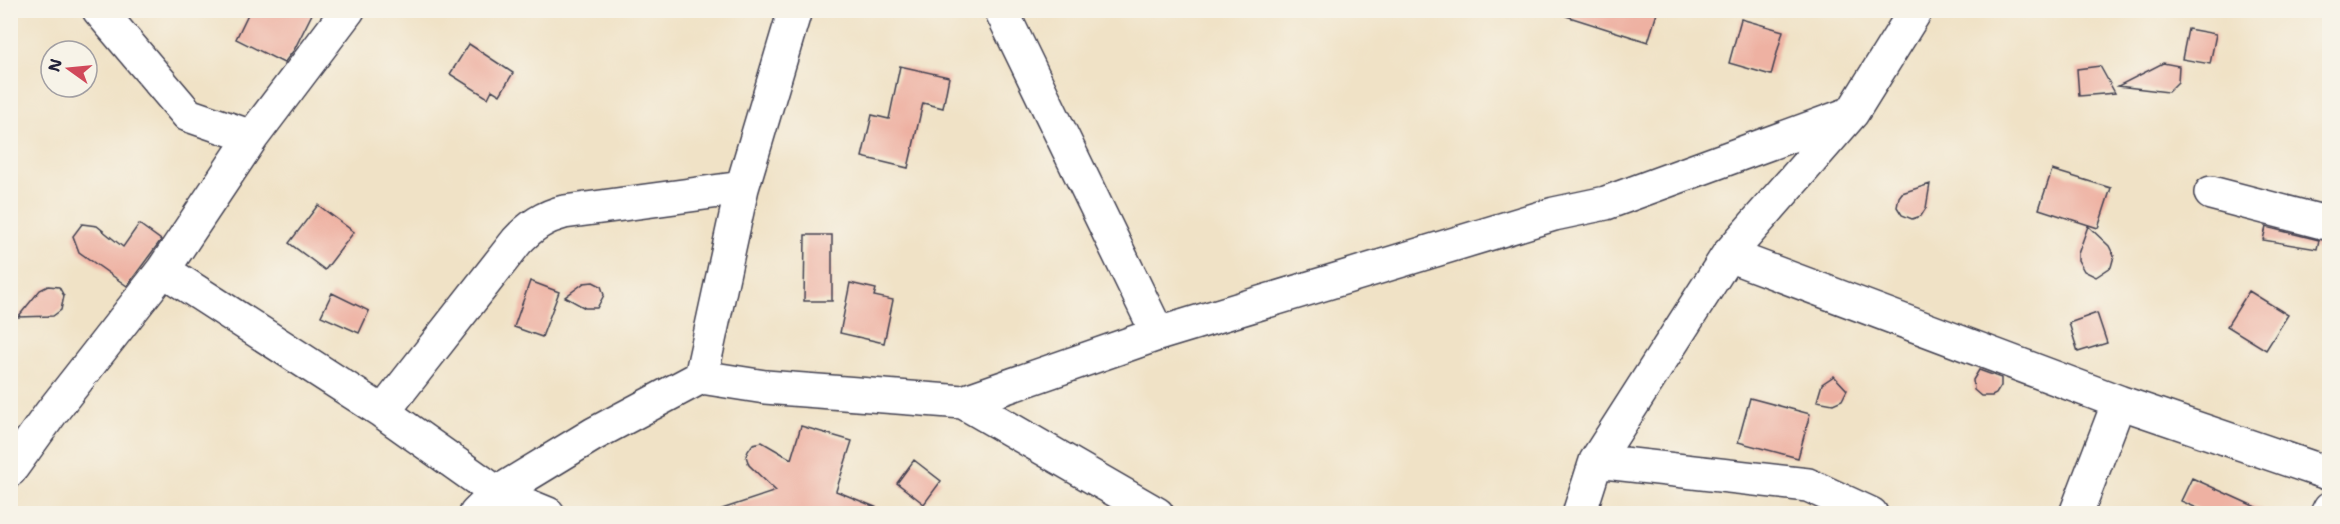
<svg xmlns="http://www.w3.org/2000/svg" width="2340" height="524" font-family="'Shantell Sans',sans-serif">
<rect width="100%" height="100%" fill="#f7f3e8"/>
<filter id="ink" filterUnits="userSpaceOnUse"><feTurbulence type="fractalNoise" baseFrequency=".0167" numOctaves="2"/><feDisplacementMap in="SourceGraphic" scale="12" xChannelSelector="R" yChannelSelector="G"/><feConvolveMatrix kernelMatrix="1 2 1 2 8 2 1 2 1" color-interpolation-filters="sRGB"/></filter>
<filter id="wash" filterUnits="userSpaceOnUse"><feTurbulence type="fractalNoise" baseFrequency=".008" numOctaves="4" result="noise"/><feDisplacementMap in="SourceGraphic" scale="24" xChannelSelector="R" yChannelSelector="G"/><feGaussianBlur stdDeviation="1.35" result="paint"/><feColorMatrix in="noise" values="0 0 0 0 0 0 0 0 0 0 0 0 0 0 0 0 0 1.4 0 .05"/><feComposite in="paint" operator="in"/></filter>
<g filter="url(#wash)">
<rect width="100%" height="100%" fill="#f0e2c6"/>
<g id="blocks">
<path fill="#eeb1a2" d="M 250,10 L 314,10 L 294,50 L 284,63 L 236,39 Z
M 1567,10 L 1658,10 L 1648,42 L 1566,16 Z
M 1741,19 L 1783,31 L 1771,75 L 1729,63 Z
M 2188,29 L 2216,34 L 2210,64 L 2182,59 Z
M 469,44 L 513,73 L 500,95 L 492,90 L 488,98 L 450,74 Z
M 2163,63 L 2179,66 L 2178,82 L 2168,92 L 2118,86 Z
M 900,66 L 949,77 L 943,108 L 923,103 L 908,168 L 862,157 L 872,115 L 889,119 Z
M 2100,66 L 2115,93 L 2079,96 L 2077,69 Z
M 2052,170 L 2111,188 L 2098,228 L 2039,209 Z
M 1930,184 L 1926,208 L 1921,216 L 1912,219 L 1902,215 L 1897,207 L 1899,197 L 1902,193 Z
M 318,205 L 354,232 L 325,270 L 289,243 Z
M 82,224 L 97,226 L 123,247 L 139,224 L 161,240 L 127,286 L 79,252 L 73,236 Z
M 2088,226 L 2109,246 L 2114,256 L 2111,267 L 2096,277 L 2084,271 L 2078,260 L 2078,254 Z
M 2266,227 L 2319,240 L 2317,249 L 2263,240 Z
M 805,235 L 832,235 L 832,301 L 804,301 Z
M 530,281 L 559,292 L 542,337 L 514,327 Z
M 593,282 L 601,286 L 604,295 L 597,308 L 585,308 L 565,297 L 584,283 Z
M 850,283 L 876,289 L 874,296 L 893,300 L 884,343 L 840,333 Z
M 48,286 L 59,287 L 64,296 L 61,310 L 53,316 L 18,317 L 40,290 Z
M 2249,291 L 2288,315 L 2266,350 L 2227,326 Z
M 332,293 L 369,311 L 359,333 L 321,316 Z
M 2097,313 L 2107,343 L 2078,352 L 2069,323 Z
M 1979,370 L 2001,378 L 2001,386 L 1996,394 L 1992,396 L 1981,396 L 1974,390 L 1973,380 Z
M 1834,376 L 1847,390 L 1842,400 L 1833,404 L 1817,401 L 1822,384 Z
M 1750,398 L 1810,414 L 1798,458 L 1738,442 Z
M 801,426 L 852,441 L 836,491 L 890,513 L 723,513 L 722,509 L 776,491 L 749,465 L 746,456 L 748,451 L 753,444 L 762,442 L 791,459 Z
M 914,460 L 941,481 L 924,504 L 897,483 Z
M 2192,478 L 2269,513 L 2208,513 L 2181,501 Z"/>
</g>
</g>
<g filter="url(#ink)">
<use href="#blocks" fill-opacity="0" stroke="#413f50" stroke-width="1.5"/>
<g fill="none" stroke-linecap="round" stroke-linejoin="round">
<defs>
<path id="minor" d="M 99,10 L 188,115 L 252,137
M 1001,10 L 1158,334
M 2211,193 L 2330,224
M 1728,255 L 2119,402 L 2330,474
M 163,270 L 383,412 L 497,493 L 548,514
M 701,377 L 742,188
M 963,402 L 1158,334 L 1554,214 L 1606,203 L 1852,113
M 383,412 L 517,241 C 531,226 544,217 564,212 L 742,188 L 795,10
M 1596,461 L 1808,485 L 1871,514
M 10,470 L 51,413 L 163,270 L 252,137 L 348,10
M 476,514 L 497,493 L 594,434 L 701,377 L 765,387 L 963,402 L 1157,514
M 1579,514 L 1596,461 L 1728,255 L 1852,113 L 1916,10
M 2076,514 L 2119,402
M 2327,514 L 2330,508"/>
</defs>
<use href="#minor" stroke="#413f50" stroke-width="36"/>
<use href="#minor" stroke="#fff" stroke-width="33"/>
</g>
</g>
<rect width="2340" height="524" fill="none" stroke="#f7f3e8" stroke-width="36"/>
<g transform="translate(69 69) rotate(285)"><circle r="28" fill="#f7f3e8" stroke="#a29fa3" stroke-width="1.5"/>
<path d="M0-4.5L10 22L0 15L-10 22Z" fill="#d1495b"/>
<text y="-9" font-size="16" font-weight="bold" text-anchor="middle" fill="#22223b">N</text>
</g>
</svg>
